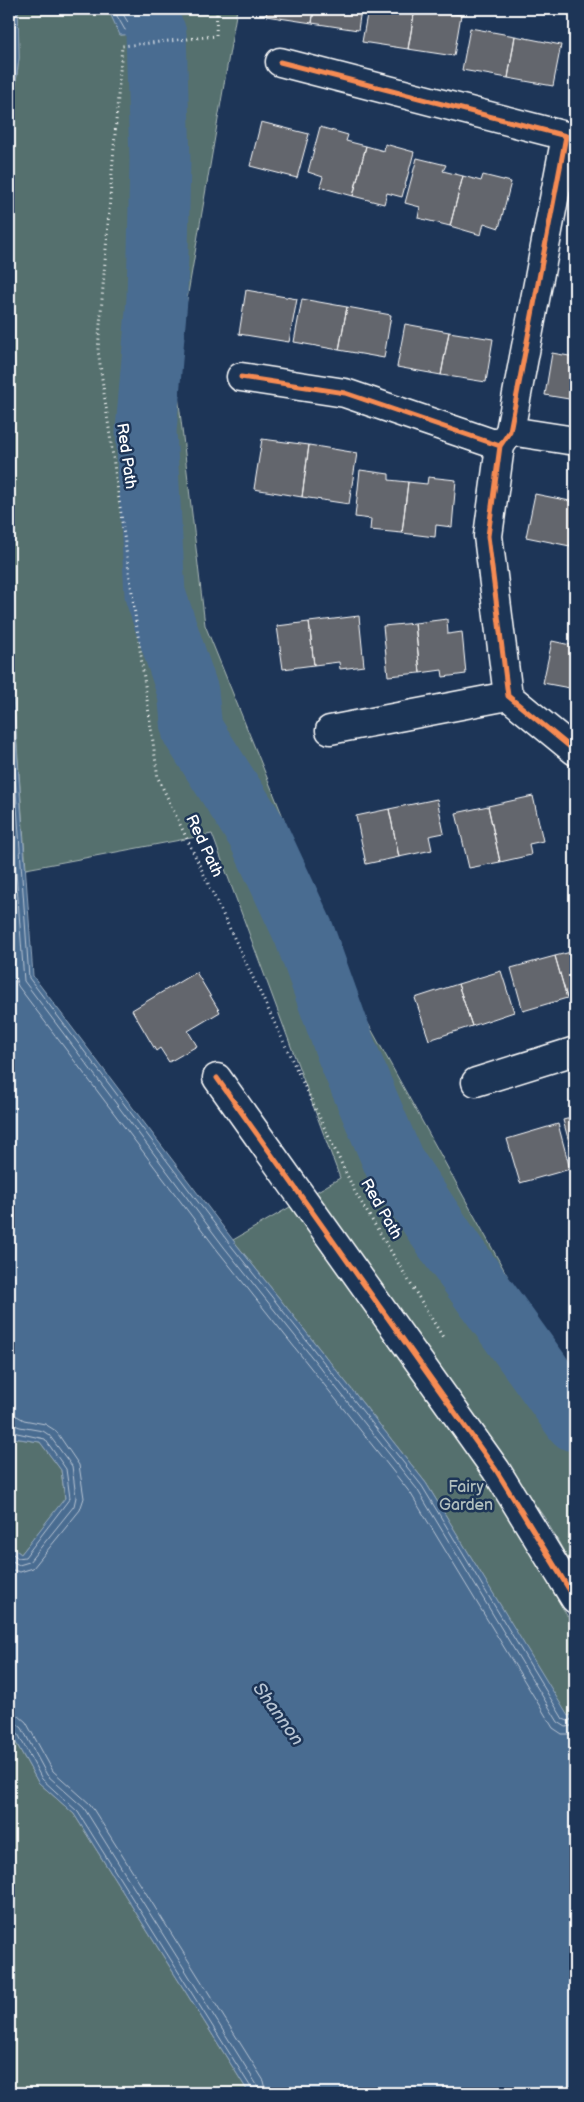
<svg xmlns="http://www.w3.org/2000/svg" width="584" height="2102" font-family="'Balsamiq Sans',sans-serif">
<rect width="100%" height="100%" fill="#1d3557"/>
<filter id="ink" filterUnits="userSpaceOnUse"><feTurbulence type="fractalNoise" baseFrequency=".02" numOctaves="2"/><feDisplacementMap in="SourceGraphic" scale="10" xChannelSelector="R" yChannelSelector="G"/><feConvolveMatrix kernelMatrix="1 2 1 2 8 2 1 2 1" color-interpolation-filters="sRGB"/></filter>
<g filter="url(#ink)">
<path fill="#55706e" stroke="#aab8b6" d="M 18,9 L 108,9 L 121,35 L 178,28 L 175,9 L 237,9 L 175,369 L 205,625 L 364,1016 L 566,1382 L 575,1394 L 575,1571 L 546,1520 L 493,1445 L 473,1456 L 575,1629 L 575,1713 L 568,1717 L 426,1483 L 233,1240 L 340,1178 L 212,834 L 26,869 L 9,636 L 9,139 L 19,58 Z
M 9,1431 L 13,1438 L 40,1442 L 61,1470 L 65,1499 L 21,1554 L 9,1545 Z
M 9,1730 L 38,1782 L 74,1814 L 249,2093 L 9,2093 Z"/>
<path fill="#4a6c91" stroke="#92a7bd" d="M 9,9 L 18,9 L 19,58 L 9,139 Z
M 108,9 L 175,9 L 179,28 L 156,34 L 120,35 Z
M 9,636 L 33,976 L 233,1240 L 426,1483 L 568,1716 L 575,1713 L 575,2093 L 249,2093 L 74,1814 L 38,1782 L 9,1730 L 9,1545 L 21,1554 L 65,1498 L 61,1470 L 40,1442 L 13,1438 L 9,1431 L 10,1398 L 9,1396 Z"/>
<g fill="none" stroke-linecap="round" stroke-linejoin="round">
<path stroke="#b7c4d3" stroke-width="1" d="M 113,9 L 125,30 L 155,29 L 171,25 L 173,23 L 171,9
M 120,9 L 129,24 L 154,23 L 164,20 L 164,9
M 9,99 L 14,58 L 14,9
M 9,691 L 29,978 L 229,1243 L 422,1486 L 563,1719 L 568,1721 L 575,1718
M 9,776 L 24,981 L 224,1247 L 417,1489 L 558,1722 L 566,1727 L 575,1725
M 9,887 L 15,977 L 18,986 L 218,1251 L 411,1494 L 553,1728 L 562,1734 L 575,1734
M 9,1415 L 17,1416 L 24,1420 L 45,1424 L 56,1431 L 79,1465 L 84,1498 L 80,1510 L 33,1568 L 20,1572 L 9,1569
M 9,1423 L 20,1427 L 43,1431 L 49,1435 L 72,1466 L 76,1497 L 74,1506 L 29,1562 L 19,1565 L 9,1559
M 9,1429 L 17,1433 L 45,1439 L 66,1469 L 70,1498 L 25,1557 L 18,1558 L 9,1551
M 9,1714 L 19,1716 L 26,1722 L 53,1771 L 90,1804 L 264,2081 L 267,2093
M 9,1721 L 16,1723 L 22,1728 L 47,1775 L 84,1808 L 257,2085 L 259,2093
M 9,1728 L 13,1728 L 17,1732 L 42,1779 L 78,1812 L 252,2089 L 253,2093"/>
<path stroke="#4a6c91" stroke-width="61" d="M 156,34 L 160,160 L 157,299 L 146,431 L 155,594 L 188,692 L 192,730 L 257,832 L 304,933 L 346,1050 L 394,1163 L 452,1250 L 575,1421"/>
</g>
<path fill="#63666d" stroke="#fff" d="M 267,9 L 314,9 L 312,23 L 266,16 Z
M 314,9 L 361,9 L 358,30 L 312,23 Z
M 368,9 L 415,9 L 408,49 L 362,42 Z
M 415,9 L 461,15 L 454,56 L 408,49 Z
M 470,28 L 515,36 L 508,78 L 462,70 Z
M 515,36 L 561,45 L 553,86 L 508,78 Z
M 261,122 L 309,134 L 297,178 L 250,166 Z
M 320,127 L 348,135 L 346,141 L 366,146 L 353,196 L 320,187 L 323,177 L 308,172 Z
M 385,144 L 414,152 L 402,197 L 387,193 L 384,204 L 353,196 L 366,146 L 384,151 Z
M 417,158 L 446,165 L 443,171 L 463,176 L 450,226 L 418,218 L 420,207 L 405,203 Z
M 483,175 L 511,182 L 499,228 L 484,223 L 481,235 L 450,226 L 463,176 L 481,181 Z
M 246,290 L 297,299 L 289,342 L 239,334 Z
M 302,299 L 347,307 L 339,350 L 294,342 Z
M 347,307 L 391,315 L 384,358 L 339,350 Z
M 405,324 L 449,332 L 441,375 L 397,367 Z
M 449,332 L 493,339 L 486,382 L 441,375 Z
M 552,353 L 575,357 L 575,400 L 545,395 Z
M 262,439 L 309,445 L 302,497 L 254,489 Z
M 309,445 L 357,453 L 349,504 L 302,497 Z
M 360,470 L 389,474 L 389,480 L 408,482 L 402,533 L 370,530 L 371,519 L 355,517 Z
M 428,477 L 456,480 L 452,527 L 436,525 L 435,537 L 402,533 L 408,482 L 427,484 Z
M 535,494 L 575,502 L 575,522 L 570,546 L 526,537 Z
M 575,522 L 575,547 L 570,546 Z
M 359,616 L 364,666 L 340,669 L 339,662 L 314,665 L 309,622 Z
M 447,619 L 448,634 L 462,632 L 466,674 L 443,677 L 442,670 L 420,673 L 415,623 Z
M 309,622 L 314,665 L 283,669 L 277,626 Z
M 415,623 L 420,673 L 388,676 L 383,626 Z
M 552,641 L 575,646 L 575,689 L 543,683 Z
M 533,796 L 543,841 L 529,844 L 531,855 L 500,862 L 488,806 Z
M 437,799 L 444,833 L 429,836 L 432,850 L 399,857 L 389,809 Z
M 488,806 L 500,862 L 469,868 L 456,813 Z
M 389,809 L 399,857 L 366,864 L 356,816 Z
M 575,951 L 575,996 L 567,998 L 555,956 Z
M 555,956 L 567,998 L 523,1011 L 511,968 Z
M 501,971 L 514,1012 L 472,1026 L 458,984 Z
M 196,972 L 220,1012 L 188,1031 L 197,1046 L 169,1062 L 160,1048 L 156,1051 L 132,1010 Z
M 458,984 L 472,1026 L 429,1040 L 415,998 Z
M 575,1117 L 575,1164 L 563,1120 Z
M 558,1124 L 570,1169 L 520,1183 L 507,1139 Z"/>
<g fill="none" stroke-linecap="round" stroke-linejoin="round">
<defs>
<path id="minor" d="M 280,62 L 566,136 L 510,431 L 500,446 L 488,536 L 508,696 L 575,751
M 241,377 L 345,393 L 500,446
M 510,431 L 575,441
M 330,730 L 508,696
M 217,1078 L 496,1470 L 575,1599
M 476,1082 L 575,1051"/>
</defs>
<use href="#minor" stroke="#fff" stroke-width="31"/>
<path stroke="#fff" stroke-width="3" stroke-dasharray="1 4" stroke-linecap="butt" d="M 217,9 L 216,36 L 122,46 L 98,350 L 158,778 L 355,1192 L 444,1339"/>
<use href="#minor" stroke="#1d3557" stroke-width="28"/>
<defs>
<path id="cycleway" d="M 280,62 L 566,136 L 510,431 L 500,446 L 488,536 L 508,696 L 575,751
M 241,377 L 345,393 L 500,446
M 217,1078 L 496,1470 L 575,1599"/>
</defs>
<use href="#cycleway" stroke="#1d3557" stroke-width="8"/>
<use href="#cycleway" stroke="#f68b52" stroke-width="5"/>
</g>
</g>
<g text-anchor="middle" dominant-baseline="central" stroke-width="5" stroke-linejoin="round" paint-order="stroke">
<g font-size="16" fill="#fff" stroke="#1d3557">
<text transform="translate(126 456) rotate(82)">Red Path</text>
<text transform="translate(204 846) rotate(65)">Red Path</text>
<text transform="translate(381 1209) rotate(60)">Red Path</text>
</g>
<g font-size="16" fill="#b2bfbe" stroke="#1d3557">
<text x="466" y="1487">Fairy<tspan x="466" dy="18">Garden</tspan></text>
</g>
<g font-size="18" font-style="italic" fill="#b7c4d3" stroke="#1d3557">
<text transform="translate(278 1714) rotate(54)">Shannon</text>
</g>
</g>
<rect width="584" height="2102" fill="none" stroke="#1d3557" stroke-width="30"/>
<rect x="15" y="15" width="554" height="2072" fill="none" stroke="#fff" stroke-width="2" filter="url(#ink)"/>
</svg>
